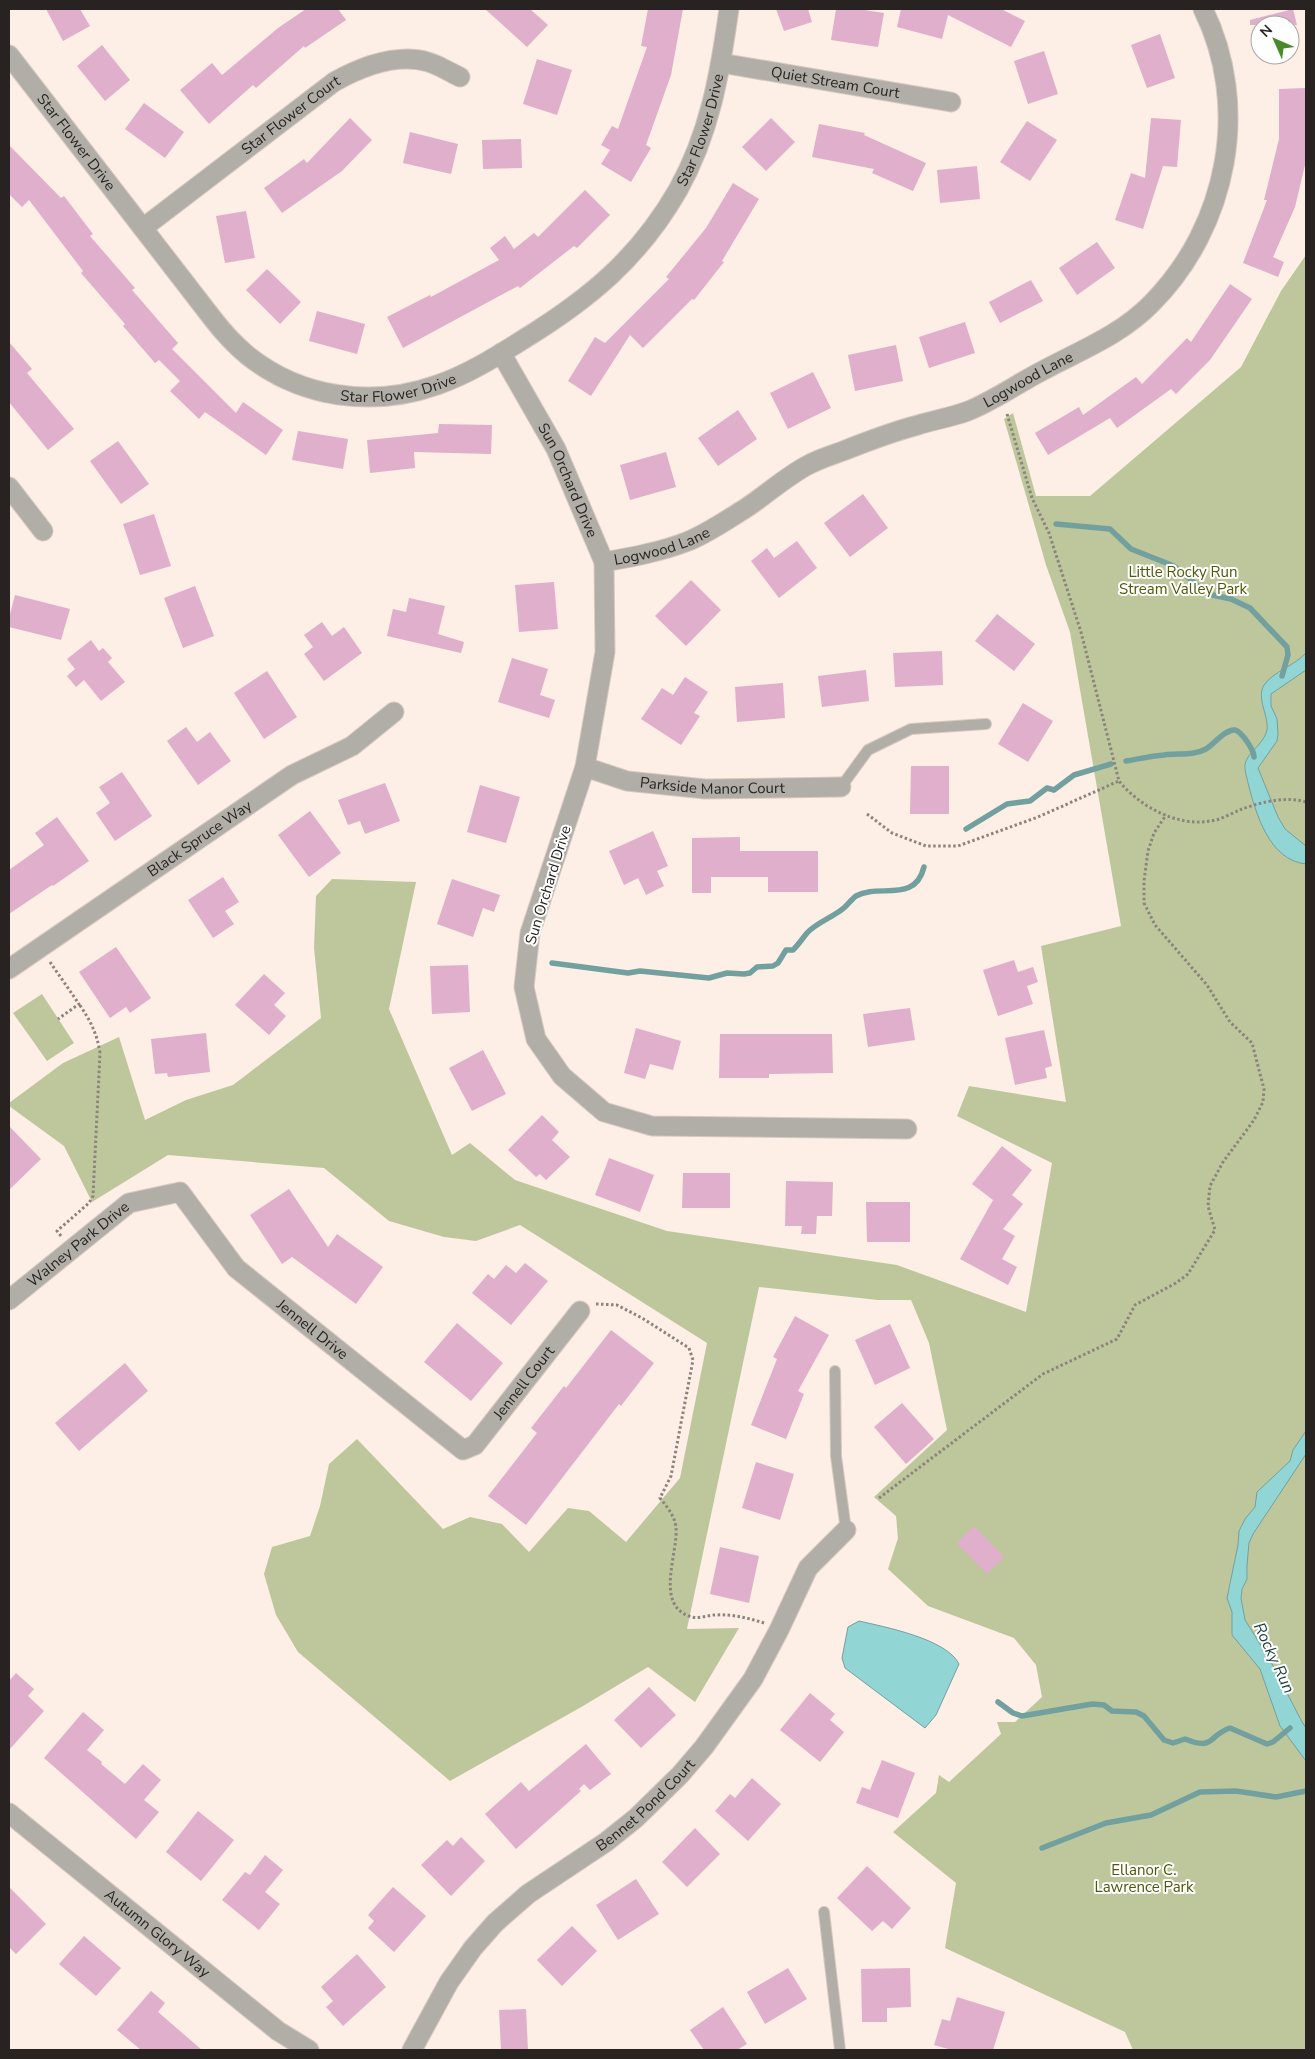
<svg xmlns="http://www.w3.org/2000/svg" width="1315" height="2059" font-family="'Nunito Sans',sans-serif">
<rect width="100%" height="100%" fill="#fdeee6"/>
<path fill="#bec79c" d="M 1306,255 L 1306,2050 L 1133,2050 L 1125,2032 L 945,1948 L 956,1883 L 893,1832 L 936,1793 L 939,1775 L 949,1782 L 1001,1734 L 997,1722 L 1015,1722 L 1042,1697 L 1036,1665 L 1014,1638 L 928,1606 L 888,1569 L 898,1538 L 896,1516 L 874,1497 L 947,1430 L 929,1343 L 911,1300 L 878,1300 L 759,1287 L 687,1629 L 739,1628 L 695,1702 L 648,1667 L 583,1706 L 450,1781 L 298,1652 L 276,1615 L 264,1574 L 272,1547 L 310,1536 L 320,1506 L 329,1464 L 357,1439 L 443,1529 L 470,1517 L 502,1524 L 529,1552 L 568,1508 L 589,1511 L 626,1542 L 680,1478 L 707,1343 L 520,1225 L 476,1241 L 444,1237 L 389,1221 L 324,1168 L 168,1155 L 92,1202 L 64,1146 L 9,1106 L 9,1103 L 63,1063 L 119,1037 L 145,1120 L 186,1100 L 233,1085 L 321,1018 L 314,948 L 316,896 L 332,879 L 416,882 L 389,1009 L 452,1155 L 470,1143 L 515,1180 L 667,1231 L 897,1265 L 1026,1312 L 1052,1163 L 957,1116 L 969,1086 L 1066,1102 L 1041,946 L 1121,926 L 1070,632 L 1046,565 L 1004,419 L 1013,413 L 1036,496 L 1090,496 L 1241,367 L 1281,291 Z
M 42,994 L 74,1043 L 47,1061 L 13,1013 Z"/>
<path fill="#92d5d5" stroke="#72a09f" d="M 1306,653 L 1306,670 L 1271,694 L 1271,706 L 1277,719 L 1278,734 L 1277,741 L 1258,768 L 1278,817 L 1285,829 L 1306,846 L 1306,864 C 1269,860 1256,814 1248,783 C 1247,777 1243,768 1246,761 C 1251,750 1264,743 1267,730 C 1269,716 1256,698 1264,685 C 1274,671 1294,666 1306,653 Z
M 1306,1431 L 1306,1454 L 1253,1534 L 1249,1543 L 1247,1565 L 1247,1579 L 1242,1589 L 1241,1598 L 1245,1620 L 1270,1660 L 1302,1722 L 1306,1728 L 1306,1761 L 1280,1726 L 1260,1669 L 1232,1635 L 1232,1612 L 1227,1598 L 1238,1545 L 1239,1531 L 1245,1519 L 1255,1507 L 1257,1492 L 1290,1461 L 1293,1450 Z
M 859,1621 C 885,1627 947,1639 959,1664 L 936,1715 L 925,1728 L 845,1668 L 842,1658 L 848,1627 Z"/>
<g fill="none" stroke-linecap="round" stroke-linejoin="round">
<path stroke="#72a09f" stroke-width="5.5" d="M 1056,524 L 1110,529 L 1131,549 L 1174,566 L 1208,594 L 1231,599 L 1250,608 L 1287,647 L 1288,655 L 1282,676
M 1126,761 C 1139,759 1151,756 1164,755 C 1178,753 1193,756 1206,749 C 1214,744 1225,729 1235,730 C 1242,732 1254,750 1254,757
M 966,829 L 1007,804 L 1030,801 L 1047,788 L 1054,790 L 1074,775 L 1111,764
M 552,963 L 628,973 L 640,971 L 709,978 L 727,973 L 744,974 L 750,973 L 757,967 L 773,966 L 778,963 L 786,950 L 793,950 C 798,945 802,939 807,933 C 817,922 834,917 845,907 C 849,903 852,899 856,896 C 879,883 915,904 924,867
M 998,1702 L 1013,1713 L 1022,1716 L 1092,1704 L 1104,1705 L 1112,1711 L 1136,1712 L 1144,1716 L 1164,1740 L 1173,1743 L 1185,1739 C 1215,1751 1207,1736 1230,1728 L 1267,1744 L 1273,1742 L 1290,1728
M 1042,1848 L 1106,1823 L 1151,1815 L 1200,1792 L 1236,1791 L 1276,1797 L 1306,1791"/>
</g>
<path fill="#e0afcb" d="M 46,9 L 80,9 L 90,26 L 63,41 Z
M 306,9 L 338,9 L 346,20 L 305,48 L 304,46 L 256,88 L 253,85 L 209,124 L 180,90 L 212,63 L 222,75 L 278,28 Z
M 485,9 L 530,9 L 548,25 L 527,47 Z
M 648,9 L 683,9 L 671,75 L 646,145 L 651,148 L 631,182 L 601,164 L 610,150 L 601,145 L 612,126 L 618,129 L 647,47 L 641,46 Z
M 776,9 L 808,9 L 812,22 L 784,31 Z
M 836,9 L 858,9 L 884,13 L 878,47 L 831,40 Z
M 901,9 L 1001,9 L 1025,21 L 1011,47 L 948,15 L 942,39 L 897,27 Z
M 1293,9 L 1297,25 L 1250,25 L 1250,20 Z
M 1160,34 L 1175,78 L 1147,88 L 1131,45 Z
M 102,45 L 130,80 L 105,101 L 77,66 Z
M 1044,51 L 1058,94 L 1028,104 L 1014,61 Z
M 537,59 L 572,70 L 557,115 L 523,104 Z
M 1306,88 L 1306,161 L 1295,207 L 1273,257 L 1284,262 L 1278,277 L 1243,263 L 1267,200 L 1264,200 L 1279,139 L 1279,89 Z
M 144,103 L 184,132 L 165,158 L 125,129 Z
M 350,118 L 372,140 L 342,171 L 282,213 L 264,188 L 304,159 L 307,163 Z
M 771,118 L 795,142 L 766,171 L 742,147 Z
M 1151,118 L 1181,120 L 1177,167 L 1163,166 L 1143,229 L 1115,220 L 1131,173 L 1145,178 Z
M 1027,121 L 1057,140 L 1030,181 L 1000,162 Z
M 819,124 L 865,133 L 864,135 L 926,163 L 913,191 L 872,173 L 874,169 L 812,157 Z
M 410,132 L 458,144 L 451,174 L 403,163 Z
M 521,139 L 522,168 L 483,169 L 482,140 Z
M 9,145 L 61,198 L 64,196 L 93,234 L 90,236 L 135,288 L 132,290 L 178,343 L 172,349 L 236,413 L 243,402 L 283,430 L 266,455 L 205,412 L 199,419 L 170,391 L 180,381 L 159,360 L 155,363 L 123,326 L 125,324 L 81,273 L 83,271 L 29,200 L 22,207 L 9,194 Z
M 977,166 L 980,199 L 940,203 L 937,170 Z
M 733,183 L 759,199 L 722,261 L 724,262 L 694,300 L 692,299 L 643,348 L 630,335 L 591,396 L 568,381 L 595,337 L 605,343 L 669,279 L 666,277 L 706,228 Z
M 585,190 L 610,215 L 577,248 L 574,246 L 520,288 L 518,286 L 403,348 L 387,317 L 430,295 L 431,297 L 499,260 L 490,248 L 505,236 L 514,249 L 534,233 L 538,237 Z
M 246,211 L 255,258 L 225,263 L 216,216 Z
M 1097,242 L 1115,268 L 1077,295 L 1059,268 Z
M 267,269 L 301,302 L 280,324 L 246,290 Z
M 1031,280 L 1043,301 L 1000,323 L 989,302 Z
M 1230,284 L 1252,299 L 1210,360 L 1176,394 L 1171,389 L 1117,428 L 1110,418 L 1048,455 L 1035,433 L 1079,407 L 1083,415 L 1136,377 L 1142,384 L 1187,338 L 1191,342 Z
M 317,311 L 365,324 L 357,354 L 309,341 Z
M 965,322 L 975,353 L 929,368 L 919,337 Z
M 9,342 L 32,369 L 27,373 L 74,429 L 48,450 L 9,402 Z
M 896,345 L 903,381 L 855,391 L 848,355 Z
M 813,372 L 831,408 L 788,429 L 770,393 Z
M 738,410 L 757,439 L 718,466 L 698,438 Z
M 439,424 L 492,425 L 491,454 L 414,452 L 415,468 L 370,473 L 367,440 L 438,433 Z
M 298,431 L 348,439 L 343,469 L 292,460 Z
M 118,441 L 149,484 L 121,504 L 90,461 Z
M 666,452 L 676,487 L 630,500 L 620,465 Z
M 863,494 L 888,528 L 850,557 L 824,523 Z
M 154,514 L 171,566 L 140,575 L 123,524 Z
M 797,541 L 817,568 L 779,598 L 751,561 L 767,548 L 774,558 Z
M 691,580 L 721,610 L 686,646 L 655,616 Z
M 554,582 L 558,629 L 519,632 L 515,585 Z
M 195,586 L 214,636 L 183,648 L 164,598 Z
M 15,595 L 70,609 L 61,640 L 9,627 L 9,618 Z
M 409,598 L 445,606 L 438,634 L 464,642 L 461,653 L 387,636 L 393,609 L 406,612 Z
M 997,614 L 1035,644 L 1014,671 L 975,641 Z
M 322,622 L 332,636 L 344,627 L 362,653 L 324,681 L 304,654 L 313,647 L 304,635 Z
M 91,640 L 99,651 L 103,648 L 112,658 L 108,662 L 125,682 L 101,701 L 84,680 L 76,687 L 67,676 L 75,669 L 67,659 Z
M 942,651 L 943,685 L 895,687 L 893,653 Z
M 512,658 L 548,669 L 540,695 L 555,700 L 549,718 L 498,702 Z
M 866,670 L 869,701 L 822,707 L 818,676 Z
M 267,671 L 297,717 L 264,739 L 234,693 Z
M 685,677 L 708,692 L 694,713 L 700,716 L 681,745 L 641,719 L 662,688 L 673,695 Z
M 783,683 L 785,718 L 737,722 L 735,687 Z
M 1023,703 L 1053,721 L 1028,762 L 998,744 Z
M 186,727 L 197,742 L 210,732 L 231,761 L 198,785 L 167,741 Z
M 911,766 L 949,766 L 949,814 L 910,814 Z
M 122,772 L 152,816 L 115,841 L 96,813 L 110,803 L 99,787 Z
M 385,783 L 400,821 L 365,834 L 360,821 L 348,825 L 338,800 Z
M 480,785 L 520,797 L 506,843 L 467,832 Z
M 310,811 L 341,853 L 309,877 L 278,835 Z
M 57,817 L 89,861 L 53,886 L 52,885 L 9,914 L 9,870 L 44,845 L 35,833 Z
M 653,831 L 668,866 L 657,871 L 664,886 L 646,895 L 638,878 L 624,885 L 609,851 Z
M 740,837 L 740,851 L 818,851 L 818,892 L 768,892 L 768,877 L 711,877 L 711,893 L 692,893 L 692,838 Z
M 223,877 L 239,902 L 225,911 L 234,924 L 213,938 L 188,900 Z
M 452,879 L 500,895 L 494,912 L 483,908 L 473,937 L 437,924 Z
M 116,947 L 151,998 L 130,1013 L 126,1007 L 110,1018 L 79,972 Z
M 1014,960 L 1018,972 L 1033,967 L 1038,982 L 1027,986 L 1033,1004 L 998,1016 L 983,970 Z
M 468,965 L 470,1012 L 432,1014 L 430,966 Z
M 264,974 L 285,993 L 274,1005 L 286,1016 L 269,1035 L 235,1005 Z
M 910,1008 L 915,1040 L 868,1047 L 863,1014 Z
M 636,1028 L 681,1041 L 673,1070 L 650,1064 L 645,1079 L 624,1073 Z
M 1044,1030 L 1052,1066 L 1045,1068 L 1047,1078 L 1015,1085 L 1005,1038 Z
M 206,1033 L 210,1072 L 168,1077 L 167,1073 L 155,1074 L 151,1039 Z
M 720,1034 L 832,1034 L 833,1073 L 769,1074 L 769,1078 L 719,1078 Z
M 483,1050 L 506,1094 L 472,1111 L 449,1068 Z
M 542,1115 L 559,1132 L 552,1140 L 570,1157 L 546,1180 L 540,1174 L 536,1177 L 508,1150 Z
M 9,1126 L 41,1159 L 9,1190 Z
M 1002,1146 L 1032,1170 L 1012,1195 L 1023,1204 L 1003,1229 L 1015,1236 L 1002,1259 L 1017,1267 L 1008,1285 L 960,1259 L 993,1200 L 972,1184 Z
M 609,1158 L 654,1175 L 640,1212 L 595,1195 Z
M 683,1173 L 730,1173 L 730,1208 L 682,1208 Z
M 786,1181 L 833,1182 L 832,1216 L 817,1216 L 816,1234 L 801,1234 L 802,1226 L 785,1226 Z
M 289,1189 L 328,1247 L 337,1234 L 383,1267 L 356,1304 L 292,1257 L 282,1264 L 250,1215 Z
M 866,1202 L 910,1202 L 910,1242 L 867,1242 Z
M 525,1263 L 548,1281 L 511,1325 L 472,1293 L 488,1274 L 494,1279 L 506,1265 L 516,1273 Z
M 795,1316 L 829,1335 L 798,1391 L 804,1394 L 786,1439 L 751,1425 L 777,1359 L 773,1357 Z
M 457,1323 L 503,1363 L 471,1401 L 424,1362 Z
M 890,1324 L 910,1368 L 875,1385 L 855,1340 Z
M 611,1330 L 654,1363 L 621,1406 L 619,1404 L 526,1525 L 488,1496 L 537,1433 L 531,1428 L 564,1386 L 566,1388 Z
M 125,1363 L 148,1391 L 79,1451 L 55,1423 Z
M 902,1403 L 934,1439 L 906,1464 L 874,1427 Z
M 756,1462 L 794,1474 L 780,1520 L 742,1508 Z
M 974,1526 L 1004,1557 L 987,1574 L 957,1543 Z
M 720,1547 L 759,1556 L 749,1603 L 710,1594 Z
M 16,1673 L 34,1689 L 28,1696 L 44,1711 L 9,1750 L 9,1681 Z
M 649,1687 L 676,1715 L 641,1748 L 614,1720 Z
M 810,1693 L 835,1714 L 830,1720 L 844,1732 L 820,1762 L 780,1730 Z
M 83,1712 L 104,1730 L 87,1750 L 102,1762 L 101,1764 L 125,1784 L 143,1764 L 161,1780 L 144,1800 L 159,1812 L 136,1839 L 44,1758 Z
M 586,1744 L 611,1774 L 590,1790 L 584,1784 L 579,1789 L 581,1791 L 516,1849 L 485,1814 L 521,1782 L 529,1791 Z
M 882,1760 L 915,1773 L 898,1818 L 856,1803 L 862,1787 L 870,1790 Z
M 752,1778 L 781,1804 L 748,1841 L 715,1811 L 730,1794 L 735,1798 Z
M 198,1811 L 234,1840 L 201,1881 L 166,1852 Z
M 695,1828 L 720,1854 L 687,1887 L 662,1862 Z
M 461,1837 L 485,1861 L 451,1896 L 421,1865 L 447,1840 L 453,1846 Z
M 265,1855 L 283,1870 L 265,1892 L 280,1904 L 259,1930 L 222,1900 L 245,1872 L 250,1875 Z
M 867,1866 L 911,1908 L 892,1929 L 883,1921 L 872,1931 L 837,1898 Z
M 636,1879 L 659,1914 L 618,1940 L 596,1905 Z
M 9,1887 L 46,1924 L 16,1954 L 9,1947 Z
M 393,1887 L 426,1916 L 394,1952 L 368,1928 L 374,1921 L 368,1915 Z
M 572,1926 L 597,1951 L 562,1986 L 537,1960 Z
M 84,1936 L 121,1968 L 96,1996 L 59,1964 Z
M 357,1954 L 386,1987 L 343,2026 L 326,2007 L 333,2001 L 321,1987 Z
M 788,1968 L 807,1999 L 765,2024 L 747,1992 Z
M 910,1968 L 911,2007 L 887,2008 L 887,2022 L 862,2022 L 861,1969 Z
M 151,1991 L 165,2003 L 158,2012 L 202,2050 L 141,2050 L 117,2030 Z
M 957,1997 L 1005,2012 L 993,2050 L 952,2050 L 934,2045 L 942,2019 L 950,2021 Z
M 723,2007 L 747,2044 L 737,2050 L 704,2050 L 690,2030 Z
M 526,2009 L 528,2050 L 501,2050 L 499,2010 Z"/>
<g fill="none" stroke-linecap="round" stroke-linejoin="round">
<defs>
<path id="lane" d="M 841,787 L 868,750 L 911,729 L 986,724
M 835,1371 L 836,1456 L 846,1530
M 824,1912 L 840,2050"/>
<g id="street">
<path id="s1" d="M 9,55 L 213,319 C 223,332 234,344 247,355 C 301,398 372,408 437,385 C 467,375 497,356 524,339 C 589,299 639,258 678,190 C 710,133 720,73 729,9"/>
<path id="s2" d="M 721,63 L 951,102"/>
<path id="s3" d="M 143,228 L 334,82 C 361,67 397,53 428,62 C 439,65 449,72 460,77"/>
<path id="s4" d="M 501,353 L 556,449 L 604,562 L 605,652 L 585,767 L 530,933 L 524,987 L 536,1039 L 562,1076 L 604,1112 L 652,1126 L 907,1129"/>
<path d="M 9,487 L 43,531"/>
<path id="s5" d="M 604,562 C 632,557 660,552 686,542 C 705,535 725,521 743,510 C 765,496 785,477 808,465 C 819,459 832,455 843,451 C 868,441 892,432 918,425 C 934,420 952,417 968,411 C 993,401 1017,384 1042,371 C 1081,350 1121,335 1152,303 C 1228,226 1251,106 1203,9"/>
<path id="s6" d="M 585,767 L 627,781 L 705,789 L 841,787"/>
<path id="s7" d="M 9,969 L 292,775 L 352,746 L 394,712"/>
<path id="s8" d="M 9,1300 L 129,1203 L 180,1192 L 236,1268 L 463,1450 L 475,1445 L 580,1311"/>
<path id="s9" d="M 9,1813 L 278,2031 L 309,2050"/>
<path id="s10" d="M 412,2050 L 449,1982 L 473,1948 L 495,1923 L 528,1894 L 606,1842 L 636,1818 L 680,1775 L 704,1747 L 753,1679 L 779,1630 L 808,1568 L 846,1530"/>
</g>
</defs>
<use href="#lane" stroke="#d7c9c2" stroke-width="12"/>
<use href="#street" stroke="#d7c9c2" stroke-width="21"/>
<path stroke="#8d837e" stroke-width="3" stroke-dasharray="2.5 2.5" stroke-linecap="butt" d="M 1007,414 L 1032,498 L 1049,533 L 1081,632 L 1119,781 C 1139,806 1177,827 1210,821 C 1221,820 1232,813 1242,809 C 1262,802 1285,796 1306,802
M 867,814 L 892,833 L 926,846 L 958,846 L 1038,817 L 1119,781
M 50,962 L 79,1004 L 58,1019
M 61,1236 L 57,1231 L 89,1203 L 93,1196 L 100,1053 C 97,1033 90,1020 79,1004
M 596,1304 L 617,1305 L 642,1318 L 689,1348 L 693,1360 L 671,1476 L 660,1498 C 667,1507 675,1516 676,1528 C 678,1554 655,1604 689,1616 C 697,1620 707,1615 715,1615 C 733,1614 748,1618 764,1623
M 879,1498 L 1043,1374 L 1117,1339 L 1135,1305 L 1176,1283 L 1188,1274 L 1215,1230 L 1208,1206 L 1210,1186 L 1223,1162 L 1254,1120 L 1263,1102 L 1264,1089 L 1252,1043 L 1230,1022 L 1207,985 L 1155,925 L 1144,903 L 1144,881 L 1148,851 L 1154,833 L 1166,815"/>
<use href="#lane" stroke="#b1aea8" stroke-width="10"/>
<use href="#street" stroke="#b1aea8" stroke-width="19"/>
</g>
<g text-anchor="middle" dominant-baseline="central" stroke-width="4" stroke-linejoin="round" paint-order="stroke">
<g font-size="15" fill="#282320" stroke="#fff">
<text stroke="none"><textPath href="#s2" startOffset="116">Quiet Stream Court</textPath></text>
<text stroke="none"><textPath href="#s3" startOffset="186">Star Flower Court</textPath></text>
<text stroke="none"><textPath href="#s1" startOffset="964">Star Flower Drive</textPath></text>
<text stroke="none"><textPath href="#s1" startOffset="110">Star Flower Drive</textPath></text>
<text stroke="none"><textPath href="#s5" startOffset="466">Logwood Lane</textPath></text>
<text stroke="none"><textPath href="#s1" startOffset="545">Star Flower Drive</textPath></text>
<text stroke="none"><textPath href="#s4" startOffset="144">Sun Orchard Drive</textPath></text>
<text stroke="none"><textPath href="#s5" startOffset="60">Logwood Lane</textPath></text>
<text stroke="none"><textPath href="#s6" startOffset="130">Parkside Manor Court</textPath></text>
<text stroke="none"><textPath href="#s7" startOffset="231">Black Spruce Way</textPath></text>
<text transform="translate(548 885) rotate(-73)">Sun Orchard Drive</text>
<text stroke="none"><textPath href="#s8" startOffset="89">Walney Park Drive</textPath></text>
<text stroke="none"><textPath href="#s8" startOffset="399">Jennell Drive</textPath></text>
<text stroke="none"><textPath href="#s8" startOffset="684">Jennell Court</textPath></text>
<text stroke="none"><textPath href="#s10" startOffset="344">Bennet Pond Court</textPath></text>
<text stroke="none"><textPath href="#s9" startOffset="191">Autumn Glory Way</textPath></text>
</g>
<g font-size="15" fill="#4e5806" stroke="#fff">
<text x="1183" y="572">Little Rocky Run<tspan x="1183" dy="17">Stream Valley Park</tspan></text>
<text x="1144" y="1870">Ellanor C.<tspan x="1144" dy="17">Lawrence Park</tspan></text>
</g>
<g font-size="16" font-style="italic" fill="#1b3c3c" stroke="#fff">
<text transform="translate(1274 1658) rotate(65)">Rocky Run</text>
</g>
</g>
<rect width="1315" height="2059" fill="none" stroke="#282320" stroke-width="20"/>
<g transform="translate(1275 40) rotate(315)"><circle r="24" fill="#ffffff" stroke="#a9a7a6"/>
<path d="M0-4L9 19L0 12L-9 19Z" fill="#4a8a2c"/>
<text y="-8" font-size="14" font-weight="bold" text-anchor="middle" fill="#282320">N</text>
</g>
</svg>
